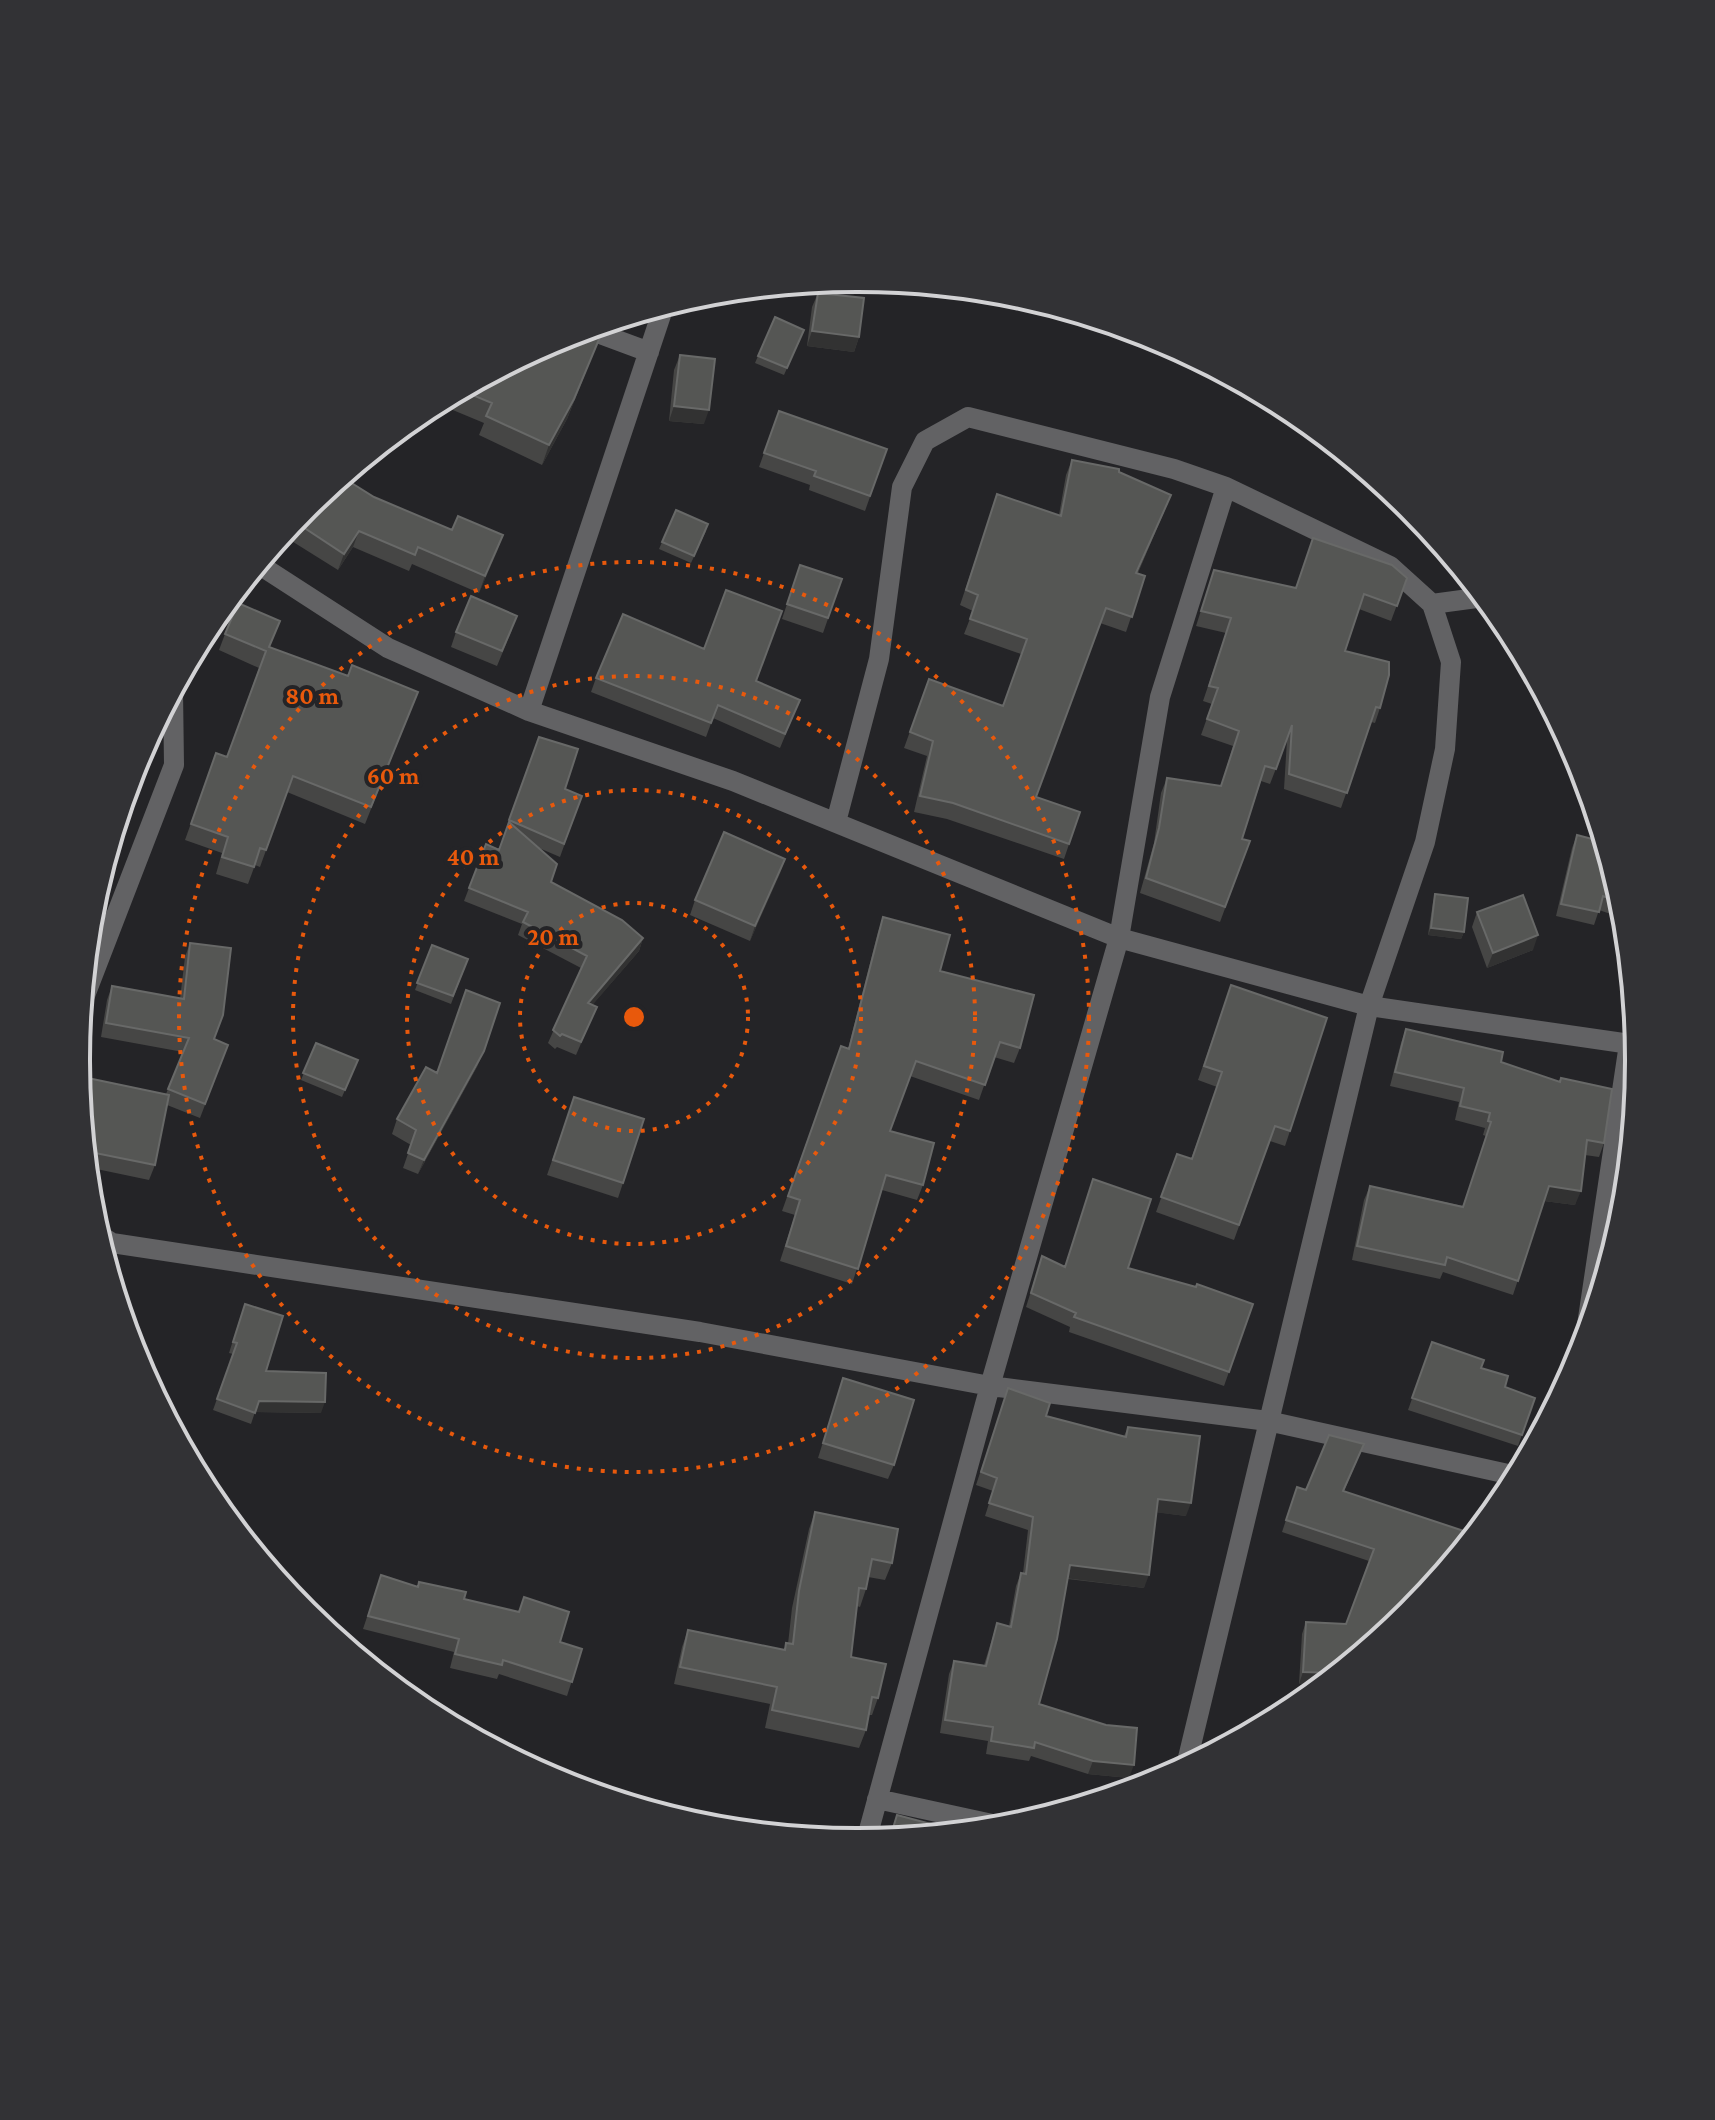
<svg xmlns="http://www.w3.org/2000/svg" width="1715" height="2120" font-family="'Crimson Pro',serif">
<rect width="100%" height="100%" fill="#242427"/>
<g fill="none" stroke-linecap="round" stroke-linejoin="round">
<path stroke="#626264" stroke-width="20" d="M 587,329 L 649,352
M 258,564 L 388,648 L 529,711 L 733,781 L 1119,938 L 1369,1006 L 1637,1045
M 1432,604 L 1484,597
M 529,711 L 664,306
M 836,822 L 879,659 L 902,487 L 925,441 L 968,417 L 1174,469 L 1226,487 L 1390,566 L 1432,604 L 1451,662 L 1445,749 L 1425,842 L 1369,1006 L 1186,1766
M 81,1006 L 174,765 L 173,691
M 98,1234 L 112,1243 L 700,1332 L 990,1386 L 1268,1421 L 1517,1476
M 1584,1345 L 1629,1044
M 877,1799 L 1006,1827
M 866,1841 L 990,1386 L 1119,938 L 1160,697 L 1226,487"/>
</g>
<path fill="#464645" d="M 818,293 L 859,337 L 854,352 L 807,346 L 812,307 Z
M 600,337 L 567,419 L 542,465 L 479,435 L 484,423 L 436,403 L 559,338 Z
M 801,337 L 784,375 L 755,363 L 758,356 Z
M 680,355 L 704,424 L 669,421 L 674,370 Z
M 1227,376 L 1263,395 L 1240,387 L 1240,385 L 1226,380 Z
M 779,411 L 887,449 L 865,511 L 809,490 L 810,485 L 759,467 Z
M 1072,460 L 1119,472 L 1171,495 L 1138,573 L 1145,576 L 1126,632 L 1100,623 L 1036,797 L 1080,812 L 1064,859 L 947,819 L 914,812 L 927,756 L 904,748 L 929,679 L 1003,706 L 1021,654 L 964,634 L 973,611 L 960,605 L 992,510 L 1059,515 L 1066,475 Z
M 374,497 L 452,530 L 503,535 L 479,593 L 412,564 L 409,571 L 353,547 L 338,570 L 282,535 L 305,507 Z
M 676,510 L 706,531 L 691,563 L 659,549 Z
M 800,565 L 842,579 L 823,633 L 782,619 Z
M 1214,570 L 1296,588 L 1407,578 L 1391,621 L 1359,609 L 1345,651 L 1380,708 L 1375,723 L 1371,722 L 1341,808 L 1284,789 L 1287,740 L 1270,784 L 1261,781 L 1242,839 L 1250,841 L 1220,922 L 1140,893 L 1154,843 L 1161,793 L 1167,778 L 1221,786 L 1233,746 L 1201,735 L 1212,704 L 1203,701 L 1226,633 L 1196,626 Z
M 512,630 L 497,666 L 451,647 L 456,632 Z
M 225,634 L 270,647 L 348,676 L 418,692 L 365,824 L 287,792 L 260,867 L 255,865 L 248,884 L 216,874 L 222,853 L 185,840 L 216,753 L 227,757 L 259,668 L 219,650 Z
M 596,678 L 756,681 L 800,700 L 780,748 L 713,718 L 706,737 L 591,692 Z
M 539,737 L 565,789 L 582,796 L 560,857 L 539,848 L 551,882 L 643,938 L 639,951 L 592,1005 L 597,1007 L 576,1055 L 557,1047 L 555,1049 L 548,1043 L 581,968 L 518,935 L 522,924 L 464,901 L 486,844 L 499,849 Z
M 1577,835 L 1604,842 L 1624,908 L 1625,919 L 1599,910 L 1594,925 L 1556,916 L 1572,848 Z
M 785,859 L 750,941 L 690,915 L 695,900 Z
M 1435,894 L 1464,932 L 1461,939 L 1428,935 L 1433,902 Z
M 1477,912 L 1533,950 L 1487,968 L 1472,927 Z
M 883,917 L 1020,1048 L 1014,1063 L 994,1057 L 979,1100 L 910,1076 L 890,1131 L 923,1185 L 917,1200 L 882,1190 L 852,1284 L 780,1261 L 795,1215 L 782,1211 L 841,1046 L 848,1049 L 878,932 Z
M 190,943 L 214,1039 L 228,1045 L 200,1118 L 167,1105 L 155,1165 L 149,1180 L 87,1167 L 79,1088 L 83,1077 L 166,1094 L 183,1052 L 101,1037 L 107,1000 L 112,986 L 180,999 L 185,957 Z
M 432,945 L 468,959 L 451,1004 L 415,990 Z
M 1231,985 L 1290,1131 L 1285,1146 L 1270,1141 L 1234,1240 L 1156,1212 L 1177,1154 L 1191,1159 L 1217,1087 L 1198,1080 Z
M 1406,1029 L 1501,1062 L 1604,1143 L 1599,1157 L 1585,1155 L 1575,1205 L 1544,1201 L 1513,1295 L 1443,1272 L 1440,1279 L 1352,1260 L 1364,1200 L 1370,1186 L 1463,1206 L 1486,1136 L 1483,1135 L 1485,1128 L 1455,1120 L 1459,1102 L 1390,1086 L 1401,1043 Z
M 316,1043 L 358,1060 L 342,1097 L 301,1080 Z
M 478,1065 L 418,1174 L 403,1168 L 411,1145 L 392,1134 L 397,1119 L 436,1072 Z
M 1637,1079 L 1629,1163 L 1624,1162 Z
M 574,1097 L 623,1183 L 618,1198 L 547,1175 Z
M 1042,1256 L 1064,1267 L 1128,1268 L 1253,1304 L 1224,1386 L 1069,1332 L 1070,1327 L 1026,1307 Z
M 241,1315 L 266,1371 L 321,1413 L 255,1412 L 251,1424 L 213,1410 L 233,1354 L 229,1353 Z
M 1432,1342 L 1481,1368 L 1505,1387 L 1535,1398 L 1518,1446 L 1408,1410 Z
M 843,1378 L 894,1465 L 888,1479 L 818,1458 Z
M 1004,1401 L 1046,1416 L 1124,1436 L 1128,1427 L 1186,1516 L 1156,1512 L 1144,1588 L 1068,1579 L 1039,1704 L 1129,1778 L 1088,1774 L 1031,1756 L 1029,1761 L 986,1754 L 988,1741 L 940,1733 L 949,1674 L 954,1661 L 984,1665 L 997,1623 L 1009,1626 L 1016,1586 L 1021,1573 L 1023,1573 L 1028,1530 L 985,1516 L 993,1491 L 976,1485 Z
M 1359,1456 L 1344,1491 L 1471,1539 L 1299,1684 L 1302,1634 L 1306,1622 L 1346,1624 L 1369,1561 L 1282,1532 L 1297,1487 L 1306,1490 Z
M 815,1512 L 892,1563 L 885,1580 L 868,1577 L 866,1589 L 860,1607 L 857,1606 L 851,1657 L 878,1698 L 872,1715 L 869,1715 L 866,1730 L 859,1748 L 765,1728 L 770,1704 L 674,1684 L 682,1647 L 688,1630 L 784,1650 L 786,1643 L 788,1644 L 792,1608 L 809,1529 Z
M 381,1575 L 417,1587 L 464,1599 L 560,1642 L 582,1649 L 567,1696 L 499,1674 L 497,1679 L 450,1668 L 454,1652 L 363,1629 Z"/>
<path fill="#323232" d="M 812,331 L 859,337 L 854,352 L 807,346 Z
M 600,337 L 567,419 L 542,465 L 549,445 Z
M 674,406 L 709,410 L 704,424 L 669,421 Z
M 1171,495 L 1165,510 L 1131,588 L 1136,573 Z
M 359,531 L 353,547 L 338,570 L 344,554 Z
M 503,535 L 497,552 L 479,593 L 485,576 Z
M 785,859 L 780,874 L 750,941 L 755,926 Z
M 1431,928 L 1464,932 L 1461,939 L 1428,935 Z
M 1538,935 L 1533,950 L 1487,968 L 1493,953 Z
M 643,938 L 639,951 L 583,1016 L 588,1003 Z
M 484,1051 L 478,1065 L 418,1174 L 424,1160 Z
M 1549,1186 L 1581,1191 L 1575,1205 L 1544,1201 Z
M 259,1401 L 325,1402 L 321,1413 L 255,1412 Z
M 1158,1499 L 1191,1503 L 1186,1516 L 1153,1512 Z
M 1070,1565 L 1149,1575 L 1144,1588 L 1065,1578 Z
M 1303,1672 L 1337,1673 L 1322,1685 L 1299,1684 Z
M 1093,1761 L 1134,1765 L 1129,1778 L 1088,1774 Z"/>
<path fill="#555654" stroke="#686968" stroke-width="2" d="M 818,293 L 864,298 L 859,337 L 812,331 Z
M 775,317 L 804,330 L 787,368 L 758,356 Z
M 584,330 L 600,337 L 574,399 L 549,445 L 486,416 L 492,403 L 460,390 L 559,338 Z
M 680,355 L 715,359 L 709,410 L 674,406 Z
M 779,411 L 887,449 L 870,496 L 814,476 L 816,471 L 764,453 Z
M 1072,460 L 1119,469 L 1119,472 L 1171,495 L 1136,573 L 1145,576 L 1132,617 L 1106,608 L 1036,797 L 1080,812 L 1069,844 L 953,803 L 920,796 L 933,741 L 910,732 L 929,679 L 1003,706 L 1027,639 L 970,619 L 978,595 L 966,590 L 997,494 L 1061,516 Z
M 342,477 L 374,497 L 452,530 L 458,516 L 503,535 L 485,576 L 418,547 L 415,555 L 359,531 L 344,554 L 294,521 L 305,507 Z
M 676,510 L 708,524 L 694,556 L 662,542 Z
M 1313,538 L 1392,565 L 1407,578 L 1397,606 L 1364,594 L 1345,651 L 1389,662 L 1389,675 L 1380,708 L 1376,707 L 1347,793 L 1289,774 L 1292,725 L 1276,769 L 1265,766 L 1242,839 L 1250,841 L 1225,907 L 1146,878 L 1159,828 L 1167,778 L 1221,786 L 1239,731 L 1207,719 L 1218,688 L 1209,686 L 1231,618 L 1201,611 L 1214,570 L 1296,588 Z
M 800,565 L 842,579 L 828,618 L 787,604 Z
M 726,590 L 782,611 L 756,681 L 800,700 L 785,734 L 718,705 L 711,723 L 596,678 L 623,614 L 704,649 Z
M 471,596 L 517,616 L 502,651 L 456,632 Z
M 238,603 L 280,621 L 269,647 L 348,676 L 352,665 L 418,692 L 371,807 L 293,776 L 266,850 L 260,848 L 254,867 L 222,857 L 228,837 L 191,824 L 216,753 L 227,757 L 266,651 L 225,634 Z
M 539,737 L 578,749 L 565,789 L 582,796 L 564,844 L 509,820 Z
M 509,822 L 557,864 L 551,882 L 622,920 L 643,938 L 588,1003 L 597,1007 L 581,1042 L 562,1034 L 560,1036 L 553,1030 L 587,956 L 523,922 L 528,912 L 469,888 L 486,844 L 499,850 Z
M 724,832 L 785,859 L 755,926 L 695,900 Z
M 1577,835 L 1604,842 L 1623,904 L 1603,896 L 1599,912 L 1561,904 Z
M 1435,894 L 1468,898 L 1464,932 L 1431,928 Z
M 1523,895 L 1538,935 L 1493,953 L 1477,912 Z
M 883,917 L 950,935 L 940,971 L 1034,995 L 1020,1048 L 1000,1042 L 985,1085 L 916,1061 L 890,1131 L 934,1143 L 923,1185 L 886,1175 L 858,1269 L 786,1246 L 800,1200 L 788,1196 L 841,1046 L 849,1049 Z
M 190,943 L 231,948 L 223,1015 L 214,1039 L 228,1045 L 205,1104 L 168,1089 L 189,1038 L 106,1023 L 112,986 L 184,999 Z
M 432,945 L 468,959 L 453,996 L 417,983 Z
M 1231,985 L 1327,1018 L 1290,1131 L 1275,1126 L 1239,1225 L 1161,1197 L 1177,1154 L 1192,1159 L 1222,1072 L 1204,1066 Z
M 466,990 L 500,1003 L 484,1051 L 424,1160 L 408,1153 L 416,1130 L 397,1119 L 426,1067 L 437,1073 Z
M 1406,1029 L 1503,1052 L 1501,1062 L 1560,1082 L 1561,1078 L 1612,1089 L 1604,1143 L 1587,1140 L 1581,1191 L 1549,1186 L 1518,1281 L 1447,1257 L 1445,1265 L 1357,1246 L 1370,1186 L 1463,1207 L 1491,1122 L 1488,1121 L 1490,1113 L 1460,1106 L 1464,1088 L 1395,1072 Z
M 316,1043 L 358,1060 L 345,1090 L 303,1073 Z
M 83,1077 L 169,1095 L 155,1165 L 85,1151 L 79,1093 Z
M 574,1097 L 644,1119 L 623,1183 L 553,1160 Z
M 1093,1179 L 1151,1199 L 1128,1268 L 1196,1287 L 1197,1284 L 1253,1304 L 1229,1372 L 1074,1317 L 1076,1313 L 1031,1293 L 1042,1256 L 1065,1267 Z
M 245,1304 L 283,1316 L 266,1371 L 326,1373 L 325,1402 L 259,1401 L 255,1413 L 217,1399 L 237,1343 L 233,1342 Z
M 1432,1342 L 1484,1360 L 1481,1368 L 1508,1376 L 1505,1387 L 1535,1398 L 1522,1435 L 1412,1398 Z
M 843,1378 L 914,1400 L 894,1465 L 823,1443 Z
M 1008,1388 L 1050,1403 L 1046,1416 L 1126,1437 L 1128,1427 L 1200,1436 L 1191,1503 L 1158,1499 L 1149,1575 L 1070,1565 L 1057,1639 L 1039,1704 L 1106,1725 L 1137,1728 L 1134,1765 L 1093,1761 L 1035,1742 L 1034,1748 L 991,1741 L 993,1727 L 945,1720 L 954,1661 L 986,1666 L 997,1623 L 1011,1627 L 1021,1573 L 1026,1574 L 1033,1517 L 989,1503 L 997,1478 L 981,1472 Z
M 1329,1435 L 1364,1444 L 1343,1491 L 1470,1533 L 1471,1539 L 1410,1613 L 1337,1673 L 1303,1672 L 1306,1622 L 1346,1624 L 1374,1549 L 1286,1520 L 1297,1487 L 1306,1490 Z
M 815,1512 L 898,1529 L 892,1563 L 872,1559 L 866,1589 L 859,1588 L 851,1657 L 886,1664 L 878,1698 L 872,1697 L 866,1730 L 772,1710 L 777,1687 L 680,1667 L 688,1630 L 785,1650 L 786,1643 L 793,1644 L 799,1591 Z
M 381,1575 L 418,1587 L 419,1582 L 466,1592 L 464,1599 L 519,1612 L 524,1597 L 569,1612 L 560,1642 L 582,1649 L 572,1682 L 503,1660 L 502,1665 L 455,1654 L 459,1639 L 368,1616 Z
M 1223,1737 L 1238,1738 L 1222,1747 Z
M 897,1815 L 946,1828 L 945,1833 L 890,1838 Z"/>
<g fill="none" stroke="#e8590c" stroke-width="4" stroke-dasharray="4 8">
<circle cx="634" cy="1017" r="114"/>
<circle cx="634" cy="1017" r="227"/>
<circle cx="634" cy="1017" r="341"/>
<circle cx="634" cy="1017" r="455"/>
</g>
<path d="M0 0H1715V2120H0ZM857 292H858A767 767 0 0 1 1625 1059V1061A767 767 0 0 1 858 1828H857A767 767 0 0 1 90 1061V1059A767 767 0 0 1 857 292Z" fill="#323235" fill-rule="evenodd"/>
<path fill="none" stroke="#d2d2d4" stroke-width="4" d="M857 292H858A767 767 0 0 1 1625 1059V1061A767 767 0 0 1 858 1828H857A767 767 0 0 1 90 1061V1059A767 767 0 0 1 857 292Z"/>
<circle cx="634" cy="1017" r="12" fill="#e8590c" stroke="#242427" stroke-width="4"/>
<g font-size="24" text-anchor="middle" font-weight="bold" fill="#e8590c" stroke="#242427" stroke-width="8" stroke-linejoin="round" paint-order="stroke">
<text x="312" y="704">80 m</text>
<text x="393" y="784">60 m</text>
<text x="473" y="865">40 m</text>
<text x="553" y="945">20 m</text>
</g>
</svg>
